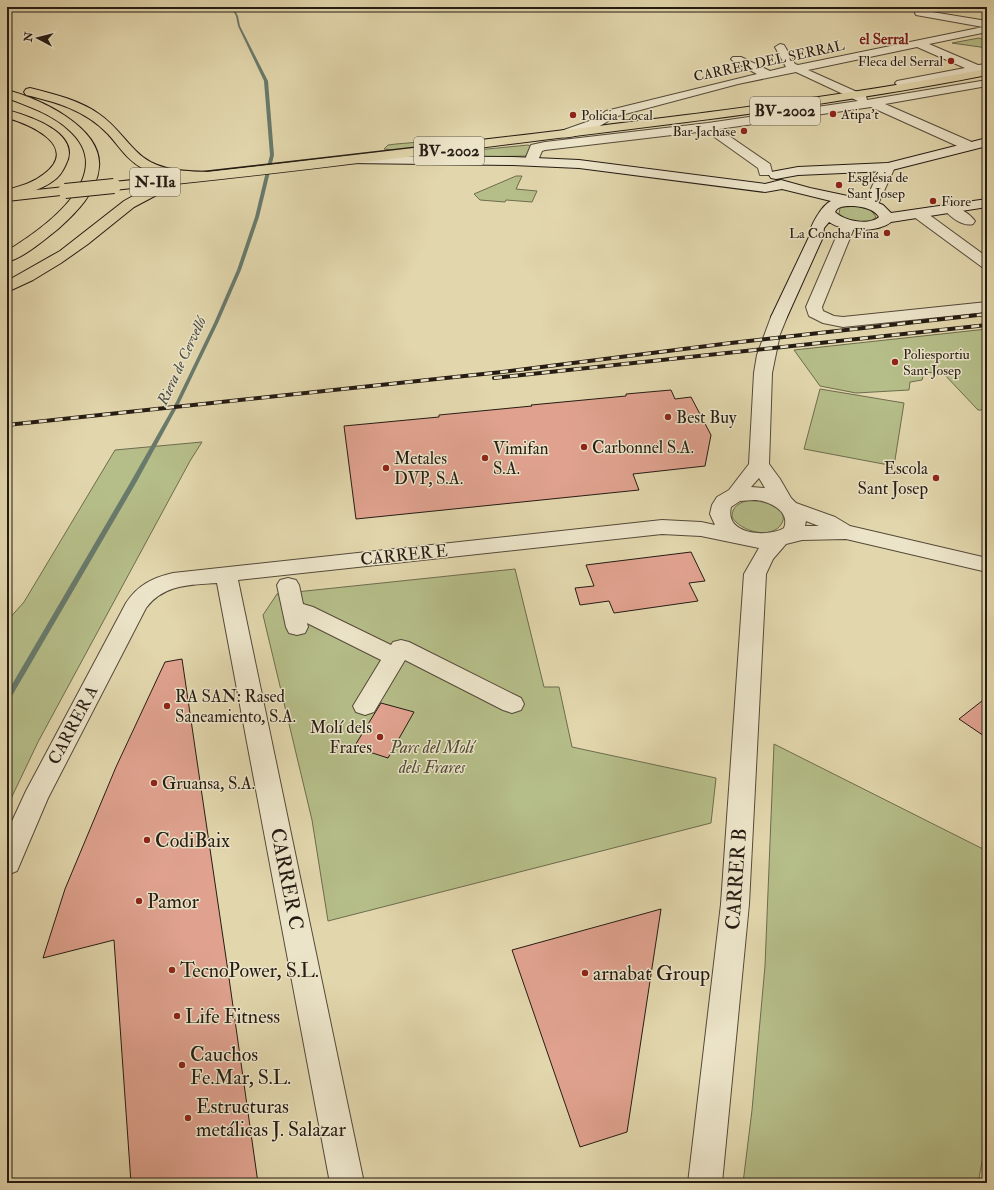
<svg xmlns="http://www.w3.org/2000/svg" width="994" height="1190" font-family="'IM FELL Double Pica',serif">
<rect width="100%" height="100%" fill="#e2d6ac"/>
<filter id="stains"><feTurbulence type="fractalNoise" baseFrequency=".005" numOctaves="4"/><feColorMatrix values="0 0 0 0 .2 0 0 0 0 .09 0 0 0 0 .02 0 0 0 .5 -.17"/></filter>
<radialGradient id="worn" r=".72"><stop offset=".6" stop-color="#630" stop-opacity="0"/><stop offset="1" stop-color="#630" stop-opacity=".3"/></radialGradient>
<path fill="#b5bd88" stroke="#6d6c4e" d="M 979,38 L 987,41 L 987,48 L 952,43 Z
M 467,138 L 474,139 L 442,144 L 433,143 L 423,147 L 392,150 L 384,149 L 388,145 L 396,144 Z
M 528,145 L 531,146 L 526,156 L 386,159 Z
M 516,176 L 522,176 L 516,189 L 537,191 L 532,202 L 506,200 L 505,202 L 480,200 L 474,194 Z
M 853,205 L 871,210 L 876,217 C 868,226 847,222 839,214 L 840,208 Z
M 987,329 L 987,410 L 978,410 L 942,372 L 924,373 L 922,380 L 910,382 L 909,390 L 856,393 L 820,386 L 794,350 Z
M 820,389 L 904,403 L 894,466 L 804,449 Z
M 202,442 L 190,461 L 38,742 L 7,807 L 7,621 L 24,602 L 115,450 Z
M 749,500 C 759,500 790,507 782,523 C 772,541 740,531 732,517 C 732,506 739,503 749,500 Z
M 515,569 L 544,687 L 559,687 L 572,747 L 716,778 L 711,823 L 328,921 L 312,820 L 263,615 L 277,594 Z
M 774,744 L 987,851 L 987,1136 L 978,1183 L 743,1183 L 752,1110 L 765,966 Z"/>
<g fill="none" stroke-linecap="round" stroke-linejoin="round">
<path fill="#687a6c" fill-rule="evenodd" d="M 231,7 L 233,7 L 238,16 L 240,26 L 268,81 L 274,155 L 259,217 L 241,270 L 218,323 L 180,402 L 136,483 L 9,701 L 7,701 L 7,693 L 130,483 L 176,402 L 214,323 L 237,270 L 255,217 L 270,155 L 264,81 L 238,26 L 236,16 Z"/>
</g>
<path fill="#e0a28f" stroke="#251c13" d="M 671,390 L 675,399 L 691,397 L 711,435 L 705,466 L 633,474 L 639,490 L 356,519 L 344,426 L 439,417 L 439,415 L 532,406 L 531,405 L 626,396 L 626,394 Z
M 691,552 L 705,581 L 689,583 L 698,601 L 614,613 L 609,601 L 580,605 L 575,588 L 594,586 L 586,565 Z
M 182,659 L 229,978 L 258,1183 L 131,1183 L 114,940 L 43,958 L 65,889 L 116,767 L 165,662 Z
M 987,697 L 987,738 L 959,719 Z
M 381,703 L 414,712 L 388,758 L 354,747 Z
M 661,909 L 627,1132 L 580,1147 L 512,950 Z"/>
<g fill="none" stroke-linecap="round" stroke-linejoin="round">
<defs>
<path id="street" d="M 920,10 L 987,21 L 987,32 L 929,44 L 978,65 L 987,64 L 987,70 L 901,86 L 897,85 L 895,83 L 897,81 L 965,68 L 917,47 L 808,70 L 866,96 L 867,100 L 987,80 L 987,86 L 885,104 L 974,143 L 975,146 L 974,149 L 964,149 L 871,107 L 719,129 L 770,164 L 772,172 L 770,175 L 760,175 L 758,168 L 706,131 L 545,150 L 542,151 L 536,165 L 526,165 L 524,162 L 531,145 L 545,142 L 708,123 L 858,101 L 796,72 L 738,84 L 614,117 C 604,125 574,140 561,137 L 559,134 L 561,131 L 595,119 L 606,111 L 757,74 L 733,61 L 731,59 L 733,57 L 741,57 L 770,71 L 786,67 L 775,47 L 780,44 L 784,45 L 795,64 L 798,65 L 983,27 L 916,15 L 915,13 L 916,11 Z
M 888,163 L 893,164 L 895,167 L 878,204 L 876,207 L 871,208 L 866,207 L 864,204 L 881,167 L 883,164 Z
M 951,205 C 959,207 970,214 975,221 L 973,224 C 963,227 950,217 944,209 L 946,206 Z
M 919,210 L 924,211 L 987,257 L 987,269 L 982,267 L 914,217 L 912,214 L 914,211 Z
M 847,224 L 852,225 L 854,228 L 822,307 L 823,311 L 834,316 L 843,317 L 987,302 L 987,312 L 843,327 L 823,323 L 809,316 L 806,307 L 840,228 L 842,225 Z
M 779,312 L 785,314 L 787,317 L 780,334 L 772,373 L 769,464 L 780,479 L 791,498 L 796,503 L 835,517 L 850,526 L 987,558 L 987,572 L 846,539 L 802,540 L 786,544 L 773,559 L 766,574 L 749,904 L 722,1183 L 688,1183 L 721,904 L 744,574 L 759,548 L 701,536 L 662,534 L 238,580 L 364,1183 L 330,1183 L 217,583 C 190,585 164,584 146,608 L 48,798 L 17,871 L 7,875 L 7,832 L 26,791 L 126,603 C 138,585 152,578 173,573 L 662,520 L 701,522 L 715,525 L 710,514 L 712,505 L 717,497 L 729,490 L 749,464 L 754,373 L 757,355 L 771,317 L 773,314 ZM 759,478 L 765,488 L 751,487 ZM 754,500 C 768,500 791,511 784,528 C 767,538 724,535 731,507 L 740,501 ZM 806,521 L 819,526 L 805,526 Z
M 288,578 L 296,580 L 299,585 L 303,604 L 313,607 L 391,645 L 393,642 L 401,640 L 409,642 L 521,698 L 524,704 L 521,710 L 512,713 L 503,710 L 405,660 L 374,712 L 365,715 L 356,712 L 353,706 L 381,660 L 307,623 L 308,627 L 305,633 L 297,635 L 289,633 L 286,627 L 277,585 L 280,580 Z"/>
<path id="secondary" d="M 987,138 L 987,146 L 888,171 L 798,175 L 776,179 L 771,178 L 769,175 L 771,172 L 798,167 L 888,163 Z
M 353,156 L 513,157 L 579,160 L 765,184 L 781,180 L 810,188 L 876,202 L 883,205 L 891,213 L 987,199 L 987,207 L 891,222 C 878,233 843,232 829,222 L 824,228 L 823,237 L 787,317 L 785,320 L 779,322 L 773,320 L 771,317 L 809,237 C 809,227 822,205 831,201 L 782,189 L 765,192 L 579,168 L 513,165 L 348,163 L 346,160 L 348,157 ZM 854,206 C 864,207 874,209 879,217 C 869,226 844,221 835,212 C 838,205 848,206 854,206 Z"/>
<path id="primary" d="M 987,69 L 987,75 C 840,104 691,122 542,140 C 417,156 292,172 166,185 L 168,187 L 166,190 L 134,207 L 88,244 L 61,263 L 33,280 L 7,292 L 7,281 L 60,251 L 124,201 L 151,186 L 114,190 L 109,189 L 107,186 L 109,183 L 114,182 C 256,167 398,150 540,133 C 690,115 839,97 987,69 Z
M 65,187 L 70,188 L 72,191 L 70,194 L 7,201 L 7,193 Z"/>
<path id="highway" d="M 30,88 C 54,94 79,100 99,114 C 114,124 123,138 136,151 C 155,171 182,171 208,172 L 213,173 L 215,176 L 213,179 L 208,180 C 186,179 162,178 142,168 C 127,160 119,146 108,134 C 85,110 56,102 26,95 L 24,92 L 26,89 Z
M 7,90 C 38,98 103,127 99,167 C 97,192 76,213 58,229 C 44,240 25,257 7,262 L 7,251 C 43,229 120,175 69,130 C 52,114 28,106 7,98 Z
M 7,110 C 29,116 82,133 66,164 C 63,171 59,177 53,181 C 40,191 22,194 7,198 L 7,190 C 20,186 33,183 44,174 C 80,147 31,124 7,118 Z"/>
</defs>
<use href="#street" stroke="#544a39" stroke-width="2"/>
<use href="#secondary" stroke="#251c13" stroke-width="2"/>
<use href="#primary" stroke="#251c13" stroke-width="2"/>
<use href="#highway" stroke="#251c13" stroke-width="2"/>
<use href="#street" fill="#ece4c9" fill-rule="evenodd"/>
<use href="#secondary" fill="#ece4c9" fill-rule="evenodd"/>
<use href="#primary" fill="#e2d6ac" fill-rule="evenodd"/>
<use href="#highway" fill="#e2d6ac" fill-rule="evenodd"/>
<defs>
<path id="rail" d="M 494,378 L 987,325
M 7,425 L 502,372 L 731,343 L 987,314"/>
</defs>
<use href="#rail" stroke="#251c13" stroke-width="4"/>
<use href="#rail" stroke="#ece4c9" stroke-width="2.5" stroke-dasharray="8" stroke-linecap="butt"/>
<defs>
<path id="primary-bridge" d="M 65,191 L 114,186"/>
</defs>
<use href="#primary-bridge" stroke="#251c13" stroke-width="16" stroke-linecap="butt"/>
<use href="#primary-bridge" stroke="#e2d6ac" stroke-width="14"/>
</g>
<g fill="#8f2418" stroke="#ece4c9" stroke-width="1.5">
<circle cx="951" cy="61" r="4"/>
<circle cx="833" cy="114" r="4"/>
<circle cx="573" cy="115" r="4"/>
<circle cx="744" cy="131" r="4"/>
<circle cx="839" cy="185" r="4"/>
<circle cx="933" cy="201" r="4"/>
<circle cx="887" cy="233" r="4"/>
<circle cx="895" cy="362" r="4"/>
<circle cx="668" cy="417" r="4"/>
<circle cx="584" cy="447" r="4"/>
<circle cx="485" cy="458" r="4"/>
<circle cx="386" cy="468" r="4"/>
<circle cx="936" cy="478" r="4"/>
<circle cx="167" cy="706" r="4"/>
<circle cx="380" cy="737" r="4"/>
<circle cx="154" cy="783" r="4"/>
<circle cx="147" cy="840" r="4"/>
<circle cx="139" cy="901" r="4"/>
<circle cx="172" cy="970" r="4"/>
<circle cx="585" cy="973" r="4"/>
<circle cx="177" cy="1016" r="4"/>
<circle cx="182" cy="1065" r="4"/>
<circle cx="188" cy="1118" r="4"/>
</g>
<g text-anchor="middle" dominant-baseline="central" stroke-width="3" stroke-linejoin="round" paint-order="stroke">
<g font-size="14" fill="#251c13" stroke="#ece4c9">
<text transform="translate(769 61) rotate(-12)">CARRER DEL SERRAL</text>
</g>
<g font-size="14" fill="#251c13" stroke="#ece4c9" text-anchor="start">
<text x="943" y="61" text-anchor="end">Fleca del Serral</text>
<text x="841" y="114">Atipa't</text>
<text x="581" y="115">Policia Local</text>
<text x="736" y="131" text-anchor="end">Bar Jachase</text>
<text x="847" y="177">Església de<tspan x="847" dy="16">Sant Josep</tspan></text>
<text x="941" y="201">Fiore</text>
<text x="879" y="233" text-anchor="end">La Concha Fina</text>
<text x="903" y="354">Poliesportiu<tspan x="903" dy="16">Sant Josep</tspan></text>
</g>
<g font-size="15" font-weight="bold" fill="#7a1f14" stroke="#ece4c9">
<text x="884" y="39">el Serral</text>
</g>
<g font-size="15" font-style="italic" fill="#474b40" stroke="#ece4c9">
<text transform="translate(182 361) rotate(-65)">Riera de Cervelló</text>
</g>
<g fill="#ece4c9" stroke="#61584a" stroke-width="1">
<rect x="750" y="97" width="70" height="28" rx="3"/>
<rect x="414" y="137" width="70" height="28" rx="3"/>
<rect x="130" y="168" width="50" height="28" rx="3"/>
</g>
<g font-size="16" font-weight="bold" fill="#251c13">
<text x="785" y="111">BV-2002</text>
<text x="449" y="151">BV-2002</text>
<text x="155" y="182">N-IIa</text>
</g>
<g font-size="17" fill="#251c13" stroke="#ece4c9" text-anchor="start">
<text x="676" y="417">Best Buy</text>
<text x="592" y="447">Carbonnel S.A.</text>
<text x="493" y="448">Vimifan<tspan x="493" dy="20">S.A.</tspan></text>
<text x="394" y="458">Metales<tspan x="394" dy="20">DVP, S.A.</tspan></text>
<text x="928" y="468" text-anchor="end">Escola<tspan x="928" dy="20">Sant Josep</tspan></text>
<text x="175" y="696">RA SAN: Rased<tspan x="175" dy="20">Saneamiento, S.A.</tspan></text>
<text x="372" y="727" text-anchor="end">Molí dels<tspan x="372" dy="20">Frares</tspan></text>
<text x="162" y="783">Gruansa, S.A.</text>
</g>
<g font-size="17" fill="#251c13" stroke="#ece4c9">
<text transform="translate(404 555) rotate(-6)">CARRER E</text>
<text transform="translate(73 725) rotate(-62)">CARRER A</text>
</g>
<g font-size="17" font-style="italic" fill="#504c36" stroke="#ece4c9">
<text x="432" y="747">Parc del Molí<tspan x="432" dy="20">dels Frares</tspan></text>
</g>
<g font-size="20" fill="#251c13" stroke="#ece4c9" text-anchor="start">
<text x="155" y="840">CodiBaix</text>
<text x="147" y="901">Pamor</text>
<text x="180" y="970">TecnoPower, S.L.</text>
<text x="593" y="973">arnabat Group</text>
<text x="185" y="1016">Life Fitness</text>
<text x="190" y="1054">Cauchos<tspan x="190" dy="23">Fe.Mar, S.L.</tspan></text>
<text x="196" y="1106">Estructuras<tspan x="196" dy="23">metálicas J. Salazar</tspan></text>
</g>
<g font-size="20" fill="#251c13" stroke="#ece4c9">
<text transform="translate(287 879) rotate(79)">CARRER C</text>
<text transform="translate(736 879) rotate(-86)">CARRER B</text>
</g>
</g>
<rect width="994" height="1190" fill="none" stroke="#e2d6ac" stroke-width="24"/>
<rect x="8" y="8" width="978" height="1174" fill="none" stroke="#251c13" stroke-width="2"/>
<rect x="12" y="12" width="970" height="1166" fill="none" stroke="#251c13"/>
<g transform="translate(38 38) rotate(277)" stroke="#ece4c9" stroke-width="3" paint-order="stroke">
<path d="M0-3L7 15L0 10L-7 15Z" fill="#251c13"/>
<text y="-6" font-size="11" font-weight="bold" text-anchor="middle" fill="#251c13">N</text>
</g>
<rect width="100%" height="100%" filter="url(#stains)"/>
<rect width="100%" height="100%" fill="url(#worn)"/>
</svg>
